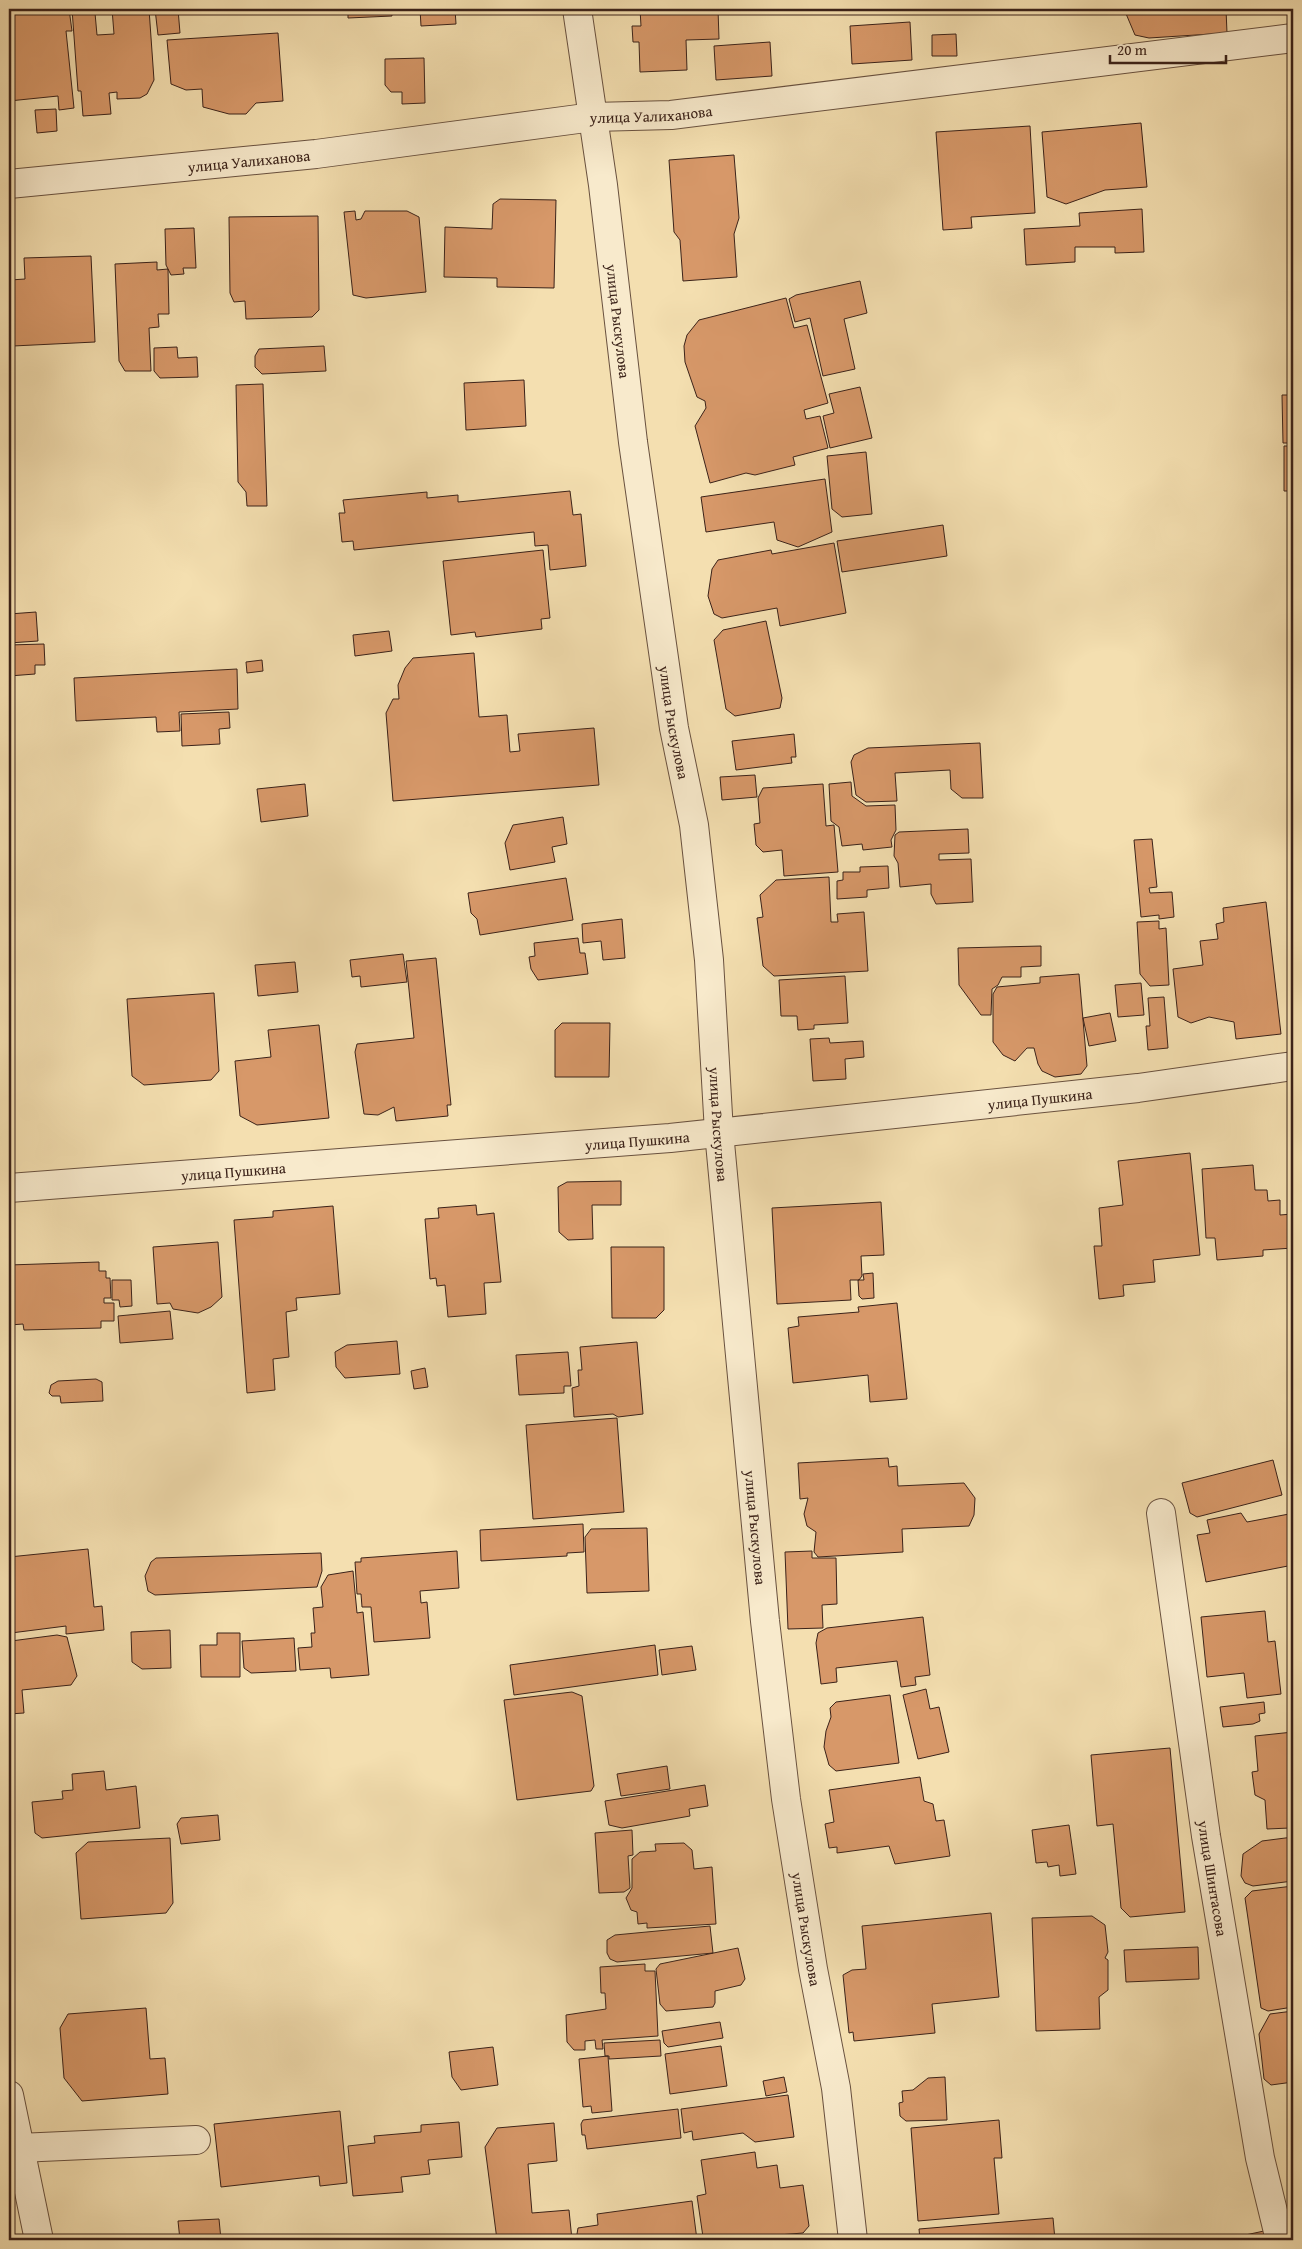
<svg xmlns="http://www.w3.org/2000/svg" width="1302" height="2249" font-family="'Gentium Book Plus',serif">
<rect width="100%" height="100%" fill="#f4dfb0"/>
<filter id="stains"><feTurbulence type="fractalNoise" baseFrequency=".004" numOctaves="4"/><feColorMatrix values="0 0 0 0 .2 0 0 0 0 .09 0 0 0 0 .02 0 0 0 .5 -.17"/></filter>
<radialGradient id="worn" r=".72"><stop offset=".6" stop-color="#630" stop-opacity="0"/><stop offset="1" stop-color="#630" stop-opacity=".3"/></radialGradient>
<path fill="#d79869" stroke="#3b2219" d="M 9,9 L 69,9 L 72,31 L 66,31 L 74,108 L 59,110 L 58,96 L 9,101 Z
M 72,9 L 103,9 L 103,12 L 95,13 L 97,35 L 114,34 L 112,9 L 149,9 L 154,80 L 147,94 L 140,98 L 117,99 L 117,92 L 109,93 L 111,114 L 83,116 L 81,91 L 78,91 Z
M 155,9 L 178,9 L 180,33 L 158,35 Z
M 348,9 L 391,9 L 392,16 L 348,18 Z
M 420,9 L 455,9 L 456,24 L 421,26 Z
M 640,9 L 718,9 L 719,39 L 686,40 L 687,70 L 640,72 L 639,42 L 633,42 L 632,26 L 641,26 Z
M 1124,9 L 1226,9 L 1227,33 L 1149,38 L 1135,35 Z
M 910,22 L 912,60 L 852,64 L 850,26 Z
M 278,33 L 283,101 L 256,103 L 246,114 L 229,114 L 203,107 L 202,89 L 186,90 L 171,84 L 167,40 Z
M 956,34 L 957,56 L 932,56 L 932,35 Z
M 770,42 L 772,76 L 716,80 L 714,46 Z
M 424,58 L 425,103 L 402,104 L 402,92 L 391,92 L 385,85 L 385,59 Z
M 56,109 L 57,131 L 37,133 L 35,110 Z
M 1141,123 L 1147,187 L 1105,190 L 1066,204 L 1047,197 L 1042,132 Z
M 1030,126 L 1035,213 L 971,217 L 972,228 L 943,230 L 936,132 Z
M 734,155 L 739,218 L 734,234 L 737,277 L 683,281 L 680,240 L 674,232 L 669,160 Z
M 500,199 L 556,200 L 554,288 L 497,287 L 497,278 L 444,277 L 445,227 L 492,229 L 493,204 Z
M 1142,209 L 1144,252 L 1115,253 L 1115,247 L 1075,247 L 1075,262 L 1026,265 L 1024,229 L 1080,226 L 1079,213 Z
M 355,211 L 356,220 L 361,219 L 365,211 L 407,211 L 419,217 L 426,292 L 366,298 L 353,295 L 344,212 Z
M 318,216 L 319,310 L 312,317 L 246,319 L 245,301 L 234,302 L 230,293 L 229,217 Z
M 194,228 L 196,268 L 183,268 L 184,274 L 171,275 L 166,265 L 165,229 Z
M 91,256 L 95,342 L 13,346 L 10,280 L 25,279 L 24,258 Z
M 157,262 L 157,270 L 168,269 L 169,314 L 158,314 L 159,327 L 149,328 L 151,371 L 125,371 L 119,361 L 115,264 Z
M 860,281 L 867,313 L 844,319 L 855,369 L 823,376 L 810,318 L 795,322 L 789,299 L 796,295 Z
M 786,298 L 794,328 L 807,325 L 828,403 L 804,410 L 806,419 L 820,416 L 828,448 L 793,457 L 795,465 L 755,475 L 746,473 L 710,483 L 695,426 L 706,408 L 705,401 L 697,397 L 685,362 L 684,346 L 687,335 L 699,320 Z
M 324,346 L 326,371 L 262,374 L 255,367 L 255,356 L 259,349 Z
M 177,347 L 178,358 L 197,357 L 198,377 L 160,378 L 154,371 L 154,348 Z
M 524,380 L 526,426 L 466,430 L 464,383 Z
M 263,384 L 267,506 L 247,506 L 246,492 L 238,482 L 236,385 Z
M 860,387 L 872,438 L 830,448 L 823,416 L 834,413 L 829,394 Z
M 1282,395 L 1293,395 L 1293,443 L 1283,443 Z
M 1284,446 L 1293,446 L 1293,491 L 1284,491 Z
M 866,452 L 872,514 L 842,517 L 832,509 L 827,456 Z
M 825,479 L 832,532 L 798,547 L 777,540 L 774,522 L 706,532 L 701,497 Z
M 570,491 L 573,515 L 581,514 L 586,566 L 550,570 L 548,545 L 535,546 L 534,532 L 354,550 L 353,541 L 342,542 L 339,513 L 345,513 L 343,500 L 427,492 L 427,498 L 458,495 L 458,502 Z
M 943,525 L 947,556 L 842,572 L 837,541 Z
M 834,543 L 846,613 L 780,626 L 777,608 L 722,618 L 714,614 L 708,596 L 712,569 L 718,560 L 771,550 L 772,554 Z
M 543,550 L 550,618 L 541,619 L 542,629 L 476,637 L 475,632 L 451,635 L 443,561 Z
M 36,612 L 38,641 L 9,643 L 9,614 Z
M 766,621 L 782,698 L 780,708 L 735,716 L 726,709 L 714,640 L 723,630 Z
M 389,631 L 392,651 L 355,656 L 353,635 Z
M 44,644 L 45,665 L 35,665 L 35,674 L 9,676 L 9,645 Z
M 474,653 L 479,717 L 507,715 L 510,752 L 520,751 L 518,734 L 594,728 L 599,785 L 393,801 L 386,713 L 393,699 L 399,699 L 398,685 L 405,668 L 413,658 Z
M 262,660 L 263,671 L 247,673 L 246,662 Z
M 237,669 L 238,709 L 179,712 L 180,731 L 157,732 L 156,717 L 76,721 L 74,678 Z
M 229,712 L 230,728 L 219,729 L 220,744 L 182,746 L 181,714 Z
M 794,734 L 796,757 L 791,757 L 792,763 L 736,770 L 732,741 Z
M 980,743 L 983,798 L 962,798 L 951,789 L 950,770 L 895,773 L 897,801 L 866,802 L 856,795 L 851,762 L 854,755 L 868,748 Z
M 755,775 L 757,797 L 722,800 L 720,777 Z
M 851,782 L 852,796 L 866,806 L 895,805 L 896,830 L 891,840 L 892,847 L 863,850 L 862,844 L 842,846 L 839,827 L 831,821 L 829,784 Z
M 305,784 L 308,816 L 261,822 L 257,789 Z
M 823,784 L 826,826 L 834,825 L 838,872 L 784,876 L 782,850 L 763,852 L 756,845 L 754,824 L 760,823 L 758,798 L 763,788 Z
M 563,817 L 567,844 L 552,847 L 555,862 L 510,870 L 505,843 L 513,825 Z
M 968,829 L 969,853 L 939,854 L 939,860 L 971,859 L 973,902 L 936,904 L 931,894 L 931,884 L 900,887 L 898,863 L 894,856 L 895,835 L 899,832 Z
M 1152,839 L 1157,887 L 1149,888 L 1150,893 L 1172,892 L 1174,917 L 1159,919 L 1159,915 L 1141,917 L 1134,840 Z
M 888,866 L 889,888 L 867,890 L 867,897 L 837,899 L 837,881 L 843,880 L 843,872 L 860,872 L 860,867 Z
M 829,877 L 831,922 L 838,922 L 837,914 L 864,912 L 868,971 L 774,976 L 763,966 L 757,918 L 763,917 L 760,895 L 776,880 Z
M 566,878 L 573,920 L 480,935 L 477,919 L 471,913 L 468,893 Z
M 1266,902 L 1281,1034 L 1236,1039 L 1234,1022 L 1209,1017 L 1191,1023 L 1178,1017 L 1173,969 L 1203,965 L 1200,941 L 1218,939 L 1216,924 L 1224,922 L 1223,908 Z
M 622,919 L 625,958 L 603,960 L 601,941 L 583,943 L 582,924 Z
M 1159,921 L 1159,929 L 1166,928 L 1169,985 L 1150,986 L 1140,974 L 1137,922 Z
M 578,938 L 580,953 L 585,953 L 588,974 L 538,980 L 531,969 L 529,957 L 535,956 L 534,943 Z
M 1041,946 L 1041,966 L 1021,967 L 1021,977 L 1002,977 L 998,985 L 992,989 L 991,1015 L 981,1015 L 959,985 L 958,948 Z
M 403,954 L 407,982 L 361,987 L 360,976 L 352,977 L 350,960 Z
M 436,958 L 451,1105 L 447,1105 L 448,1116 L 396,1121 L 394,1107 L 378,1115 L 364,1114 L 355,1052 L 357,1044 L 414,1038 L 406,961 Z
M 295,962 L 298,992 L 258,996 L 255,965 Z
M 1079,974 L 1087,1066 L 1081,1074 L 1055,1077 L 1042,1071 L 1038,1064 L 1034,1048 L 1027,1048 L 1015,1061 L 1003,1055 L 993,1042 L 993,994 L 997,987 L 1040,983 L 1040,977 Z
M 845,976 L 848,1023 L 814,1025 L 814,1029 L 798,1030 L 797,1016 L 781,1016 L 779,980 Z
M 1141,983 L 1144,1015 L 1118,1017 L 1115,985 Z
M 214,993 L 219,1071 L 211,1080 L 144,1085 L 132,1076 L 127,999 Z
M 1164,997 L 1168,1048 L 1148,1050 L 1146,1026 L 1150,1026 L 1148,998 Z
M 1110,1013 L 1116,1041 L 1089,1046 L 1083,1018 Z
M 562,1023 L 610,1023 L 609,1077 L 555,1077 L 555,1030 Z
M 319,1025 L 329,1118 L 257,1125 L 240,1116 L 235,1061 L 271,1057 L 268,1030 Z
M 829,1038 L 830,1043 L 863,1041 L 864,1057 L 845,1059 L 846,1079 L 813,1081 L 810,1039 Z
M 1190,1153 L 1200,1255 L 1153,1260 L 1155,1282 L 1123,1285 L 1124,1296 L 1099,1299 L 1094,1246 L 1102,1246 L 1099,1208 L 1123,1205 L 1118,1161 Z
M 1253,1165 L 1255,1190 L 1267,1190 L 1268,1201 L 1280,1200 L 1280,1215 L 1293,1214 L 1293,1248 L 1263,1250 L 1263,1256 L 1217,1260 L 1215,1238 L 1206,1238 L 1202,1169 Z
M 621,1181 L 621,1205 L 592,1205 L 593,1239 L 568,1240 L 559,1232 L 558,1187 L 567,1182 Z
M 881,1202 L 884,1255 L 861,1256 L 862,1276 L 859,1280 L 850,1280 L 851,1300 L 777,1304 L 772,1208 Z
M 476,1205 L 477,1215 L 494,1213 L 501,1282 L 484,1283 L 486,1314 L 448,1317 L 445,1285 L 437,1286 L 436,1278 L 430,1279 L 425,1219 L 439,1218 L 438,1208 Z
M 333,1206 L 340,1294 L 296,1298 L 297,1310 L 286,1312 L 289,1357 L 273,1359 L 275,1390 L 247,1393 L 234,1220 L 273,1217 L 273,1211 Z
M 218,1242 L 222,1297 L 211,1307 L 198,1313 L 173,1309 L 170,1303 L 157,1304 L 153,1247 Z
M 611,1247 L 664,1247 L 664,1310 L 656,1318 L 612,1318 Z
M 99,1262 L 99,1271 L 106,1271 L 106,1278 L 110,1278 L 111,1298 L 104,1298 L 104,1303 L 114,1303 L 114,1321 L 101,1321 L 101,1328 L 24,1330 L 23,1324 L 10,1325 L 9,1265 Z
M 873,1273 L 874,1298 L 862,1299 L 859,1296 L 858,1280 L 864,1280 L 863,1274 Z
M 112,1280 L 131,1280 L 132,1306 L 120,1307 L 119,1300 L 112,1300 Z
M 897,1303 L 907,1399 L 870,1402 L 868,1375 L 793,1383 L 788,1328 L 799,1326 L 798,1317 L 859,1312 L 858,1307 Z
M 170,1311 L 173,1339 L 120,1343 L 118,1316 Z
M 397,1341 L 400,1374 L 345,1378 L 336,1367 L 335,1352 L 347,1345 Z
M 637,1342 L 643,1414 L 618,1417 L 613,1414 L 574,1417 L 572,1388 L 579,1386 L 578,1370 L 582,1370 L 580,1347 Z
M 568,1352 L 571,1386 L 564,1386 L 564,1393 L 519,1395 L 516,1355 Z
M 425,1368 L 428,1387 L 414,1389 L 411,1371 Z
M 96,1379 L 102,1382 L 103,1401 L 61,1403 L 60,1396 L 52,1396 L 49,1393 L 51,1385 L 58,1381 Z
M 617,1418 L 624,1512 L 533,1519 L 526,1425 Z
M 888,1458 L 889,1467 L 897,1466 L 898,1486 L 964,1483 L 975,1498 L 974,1515 L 969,1526 L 902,1529 L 903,1552 L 818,1557 L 814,1552 L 816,1532 L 807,1526 L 804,1514 L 808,1498 L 800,1499 L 798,1463 Z
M 1273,1460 L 1282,1495 L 1197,1517 L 1190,1513 L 1182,1483 Z
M 1241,1513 L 1247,1522 L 1289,1514 L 1293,1537 L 1293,1565 L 1206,1582 L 1197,1535 L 1210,1533 L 1207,1520 Z
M 583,1524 L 584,1552 L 567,1553 L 567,1556 L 481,1561 L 480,1530 Z
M 647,1528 L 649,1591 L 587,1593 L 585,1537 L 591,1529 Z
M 88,1549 L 94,1607 L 102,1606 L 104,1630 L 66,1634 L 66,1626 L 11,1633 L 9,1609 L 9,1557 Z
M 457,1551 L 459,1588 L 420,1591 L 421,1603 L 427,1602 L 430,1638 L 374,1642 L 371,1607 L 362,1607 L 361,1594 L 357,1594 L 355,1562 L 361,1562 L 361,1558 Z
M 812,1551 L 812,1558 L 836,1558 L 837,1604 L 822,1605 L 823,1628 L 788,1629 L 785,1552 Z
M 321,1553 L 322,1571 L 317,1587 L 155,1595 L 148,1591 L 145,1576 L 151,1562 L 156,1558 Z
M 353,1571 L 357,1613 L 363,1612 L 369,1675 L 331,1678 L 330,1668 L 300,1670 L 298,1648 L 312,1647 L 311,1633 L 315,1633 L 313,1608 L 323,1607 L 321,1587 L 328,1575 Z
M 1265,1611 L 1268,1642 L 1275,1641 L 1281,1694 L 1247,1698 L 1244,1673 L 1207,1677 L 1201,1617 Z
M 923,1617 L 930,1675 L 915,1677 L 916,1685 L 901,1687 L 897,1661 L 836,1668 L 837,1682 L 821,1684 L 816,1643 L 818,1633 L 827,1628 Z
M 9,1628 L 11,1641 L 57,1635 L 67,1637 L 77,1676 L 71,1685 L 22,1690 L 24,1713 L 9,1714 Z
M 170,1630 L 171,1668 L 142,1669 L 132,1662 L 131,1632 Z
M 217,1633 L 240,1633 L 240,1677 L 201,1677 L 200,1645 L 217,1645 Z
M 294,1638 L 296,1671 L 251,1673 L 244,1668 L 242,1641 Z
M 655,1645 L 658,1675 L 514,1695 L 510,1665 Z
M 692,1646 L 696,1670 L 662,1675 L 659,1650 Z
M 926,1689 L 930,1709 L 939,1707 L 949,1752 L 918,1759 L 903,1695 Z
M 572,1692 L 582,1696 L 594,1786 L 591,1791 L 517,1800 L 504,1700 Z
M 890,1695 L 899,1763 L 836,1771 L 829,1765 L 824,1747 L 826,1731 L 831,1717 L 830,1708 L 836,1702 Z
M 1264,1702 L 1265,1713 L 1259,1714 L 1260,1721 L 1253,1724 L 1223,1727 L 1220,1707 Z
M 1293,1732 L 1293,1822 L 1290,1828 L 1267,1829 L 1265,1800 L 1255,1795 L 1252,1772 L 1258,1771 L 1255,1736 Z
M 1170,1748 L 1185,1912 L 1130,1917 L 1121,1908 L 1113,1824 L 1097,1826 L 1091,1755 Z
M 667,1766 L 670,1789 L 621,1796 L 617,1774 Z
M 104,1771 L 106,1790 L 136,1786 L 140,1828 L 42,1838 L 35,1833 L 32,1802 L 63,1799 L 62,1791 L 73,1790 L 72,1774 Z
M 920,1777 L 924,1801 L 933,1804 L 936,1821 L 944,1820 L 950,1856 L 895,1864 L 889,1846 L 837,1853 L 837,1847 L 829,1848 L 825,1824 L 834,1822 L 829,1790 Z
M 705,1785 L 708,1806 L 689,1809 L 690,1816 L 622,1828 L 609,1825 L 605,1801 Z
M 218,1815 L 220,1840 L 181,1844 L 177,1824 L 181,1818 Z
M 1069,1825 L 1076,1874 L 1060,1876 L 1059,1865 L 1048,1867 L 1047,1862 L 1036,1863 L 1032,1830 Z
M 632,1830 L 633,1855 L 628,1856 L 630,1888 L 624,1892 L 599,1893 L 595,1833 Z
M 1293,1837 L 1293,1881 L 1253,1886 L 1245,1883 L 1241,1876 L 1243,1854 L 1262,1841 Z
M 170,1838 L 173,1903 L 166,1913 L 81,1919 L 76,1853 L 88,1842 Z
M 684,1843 L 692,1850 L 694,1869 L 712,1867 L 716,1924 L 647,1928 L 647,1923 L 638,1924 L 637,1912 L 631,1910 L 626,1898 L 632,1888 L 632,1859 L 640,1852 L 656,1851 L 655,1844 Z
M 1293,1886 L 1293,2007 L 1268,2011 L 1261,2008 L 1245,1898 L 1252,1891 Z
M 991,1913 L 999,1997 L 932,2004 L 935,2033 L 854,2041 L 853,2032 L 849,2033 L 843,1975 L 852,1970 L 866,1969 L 862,1926 Z
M 1092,1916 L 1105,1925 L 1108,1952 L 1105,1958 L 1108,1960 L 1108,1990 L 1099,1997 L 1100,2029 L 1036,2031 L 1032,1918 Z
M 710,1926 L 713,1953 L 617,1962 L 610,1959 L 607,1953 L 607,1940 L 615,1935 Z
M 1198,1947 L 1199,1979 L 1126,1982 L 1124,1950 Z
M 738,1948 L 745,1979 L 741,1985 L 715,1991 L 715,2003 L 713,2007 L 666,2011 L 660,2004 L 656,1969 L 660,1964 Z
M 645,1964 L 645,1971 L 655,1971 L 658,2036 L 602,2040 L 603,2049 L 596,2049 L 595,2040 L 585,2041 L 585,2050 L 574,2050 L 567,2042 L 566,2015 L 606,2009 L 605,1993 L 601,1993 L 600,1967 Z
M 146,2008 L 150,2059 L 165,2058 L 168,2094 L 82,2101 L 64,2078 L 60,2028 L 68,2014 Z
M 1293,2011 L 1293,2082 L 1271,2085 L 1264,2079 L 1259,2034 L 1270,2014 Z
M 720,2022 L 723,2038 L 668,2047 L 664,2043 L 662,2031 Z
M 660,2040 L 661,2056 L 609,2059 L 609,2056 L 605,2056 L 604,2043 Z
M 721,2046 L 727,2086 L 670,2094 L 665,2054 Z
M 493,2047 L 498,2085 L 461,2090 L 452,2077 L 449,2052 Z
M 608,2056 L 612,2111 L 592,2113 L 591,2106 L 583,2107 L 579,2059 Z
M 784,2077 L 787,2092 L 766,2096 L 763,2081 Z
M 945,2077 L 947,2120 L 906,2121 L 900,2116 L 899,2103 L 903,2102 L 902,2091 L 913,2090 L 928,2078 Z
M 788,2095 L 794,2137 L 755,2142 L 743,2133 L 693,2140 L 692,2131 L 684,2133 L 681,2109 Z
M 678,2109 L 681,2138 L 587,2149 L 585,2135 L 582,2135 L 581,2124 L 583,2120 Z
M 340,2111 L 347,2183 L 320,2186 L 319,2176 L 221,2187 L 214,2124 Z
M 999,2120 L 1002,2158 L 994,2158 L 999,2214 L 918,2221 L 911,2128 Z
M 459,2122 L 462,2157 L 428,2160 L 430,2174 L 401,2177 L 403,2192 L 353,2196 L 348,2146 L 375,2143 L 374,2136 L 421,2132 L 421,2125 Z
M 554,2123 L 557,2161 L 528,2164 L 532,2213 L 569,2210 L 572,2240 L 497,2240 L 485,2147 L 497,2128 Z
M 755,2152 L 757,2168 L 777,2165 L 780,2188 L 803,2185 L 809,2226 L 803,2233 L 717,2240 L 703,2237 L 697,2196 L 706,2194 L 701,2160 Z
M 692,2201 L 697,2240 L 576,2240 L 578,2228 L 598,2225 L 597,2214 Z
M 1053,2218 L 1055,2240 L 920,2240 L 919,2229 Z
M 219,2219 L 221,2240 L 180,2240 L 178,2221 Z
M 1264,2231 L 1266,2240 L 1222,2240 Z"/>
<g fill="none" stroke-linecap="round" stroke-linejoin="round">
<defs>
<g id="street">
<path id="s1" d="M 577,9 L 603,185 L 633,442 L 674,728 L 694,825 L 709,960 L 719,1132 L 765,1621 L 786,1799 L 813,1969 L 836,2088 L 853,2240"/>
<path id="s2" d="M 9,184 L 316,154 L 593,117 L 671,115 L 1293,38"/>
<path id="s3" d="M 9,1188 L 670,1138 L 1138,1088 L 1293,1066"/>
<path id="s4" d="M 1161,1513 L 1206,1836 L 1260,2158 L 1280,2240"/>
<path d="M 9,2095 L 39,2240"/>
<path d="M 19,2148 L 196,2140"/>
</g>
</defs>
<use href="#street" stroke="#69513f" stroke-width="30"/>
<use href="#street" stroke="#f8eacc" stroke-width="28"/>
</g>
<g text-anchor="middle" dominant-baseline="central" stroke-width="4.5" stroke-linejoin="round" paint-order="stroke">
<g font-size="15" fill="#3b2219" stroke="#f8eacc">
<text stroke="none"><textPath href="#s2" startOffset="646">улица Уалиханова</textPath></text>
<text stroke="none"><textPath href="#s2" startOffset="241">улица Уалиханова</textPath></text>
<text stroke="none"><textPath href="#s1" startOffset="315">улица Рыскулова</textPath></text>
<text stroke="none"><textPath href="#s1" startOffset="720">улица Рыскулова</textPath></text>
<text stroke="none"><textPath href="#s3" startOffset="1035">улица Пушкина</textPath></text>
<text stroke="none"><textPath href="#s1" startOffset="1125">улица Рыскулова</textPath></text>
<text stroke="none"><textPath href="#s3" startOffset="630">улица Пушкина</textPath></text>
<text stroke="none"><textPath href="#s3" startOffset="225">улица Пушкина</textPath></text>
<text stroke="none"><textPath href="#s1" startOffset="1530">улица Рыскулова</textPath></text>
<text stroke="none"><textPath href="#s4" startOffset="369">улица Шинтасова</textPath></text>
<text stroke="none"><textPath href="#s1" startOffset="1935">улица Рыскулова</textPath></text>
</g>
</g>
<rect width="1302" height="2249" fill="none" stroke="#f4dfb0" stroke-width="30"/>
<rect x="10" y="10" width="1282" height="2229" fill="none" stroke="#3b2219" stroke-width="2.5"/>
<rect x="15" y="15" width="1272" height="2219" fill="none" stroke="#3b2219"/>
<path d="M1110 55v8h116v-8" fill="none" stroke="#3b2219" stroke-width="2.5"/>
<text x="1117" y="55" font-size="15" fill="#3b2219" stroke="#f8eacc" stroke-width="4" paint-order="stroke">20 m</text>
<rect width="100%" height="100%" filter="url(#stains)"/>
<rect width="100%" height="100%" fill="url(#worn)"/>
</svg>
